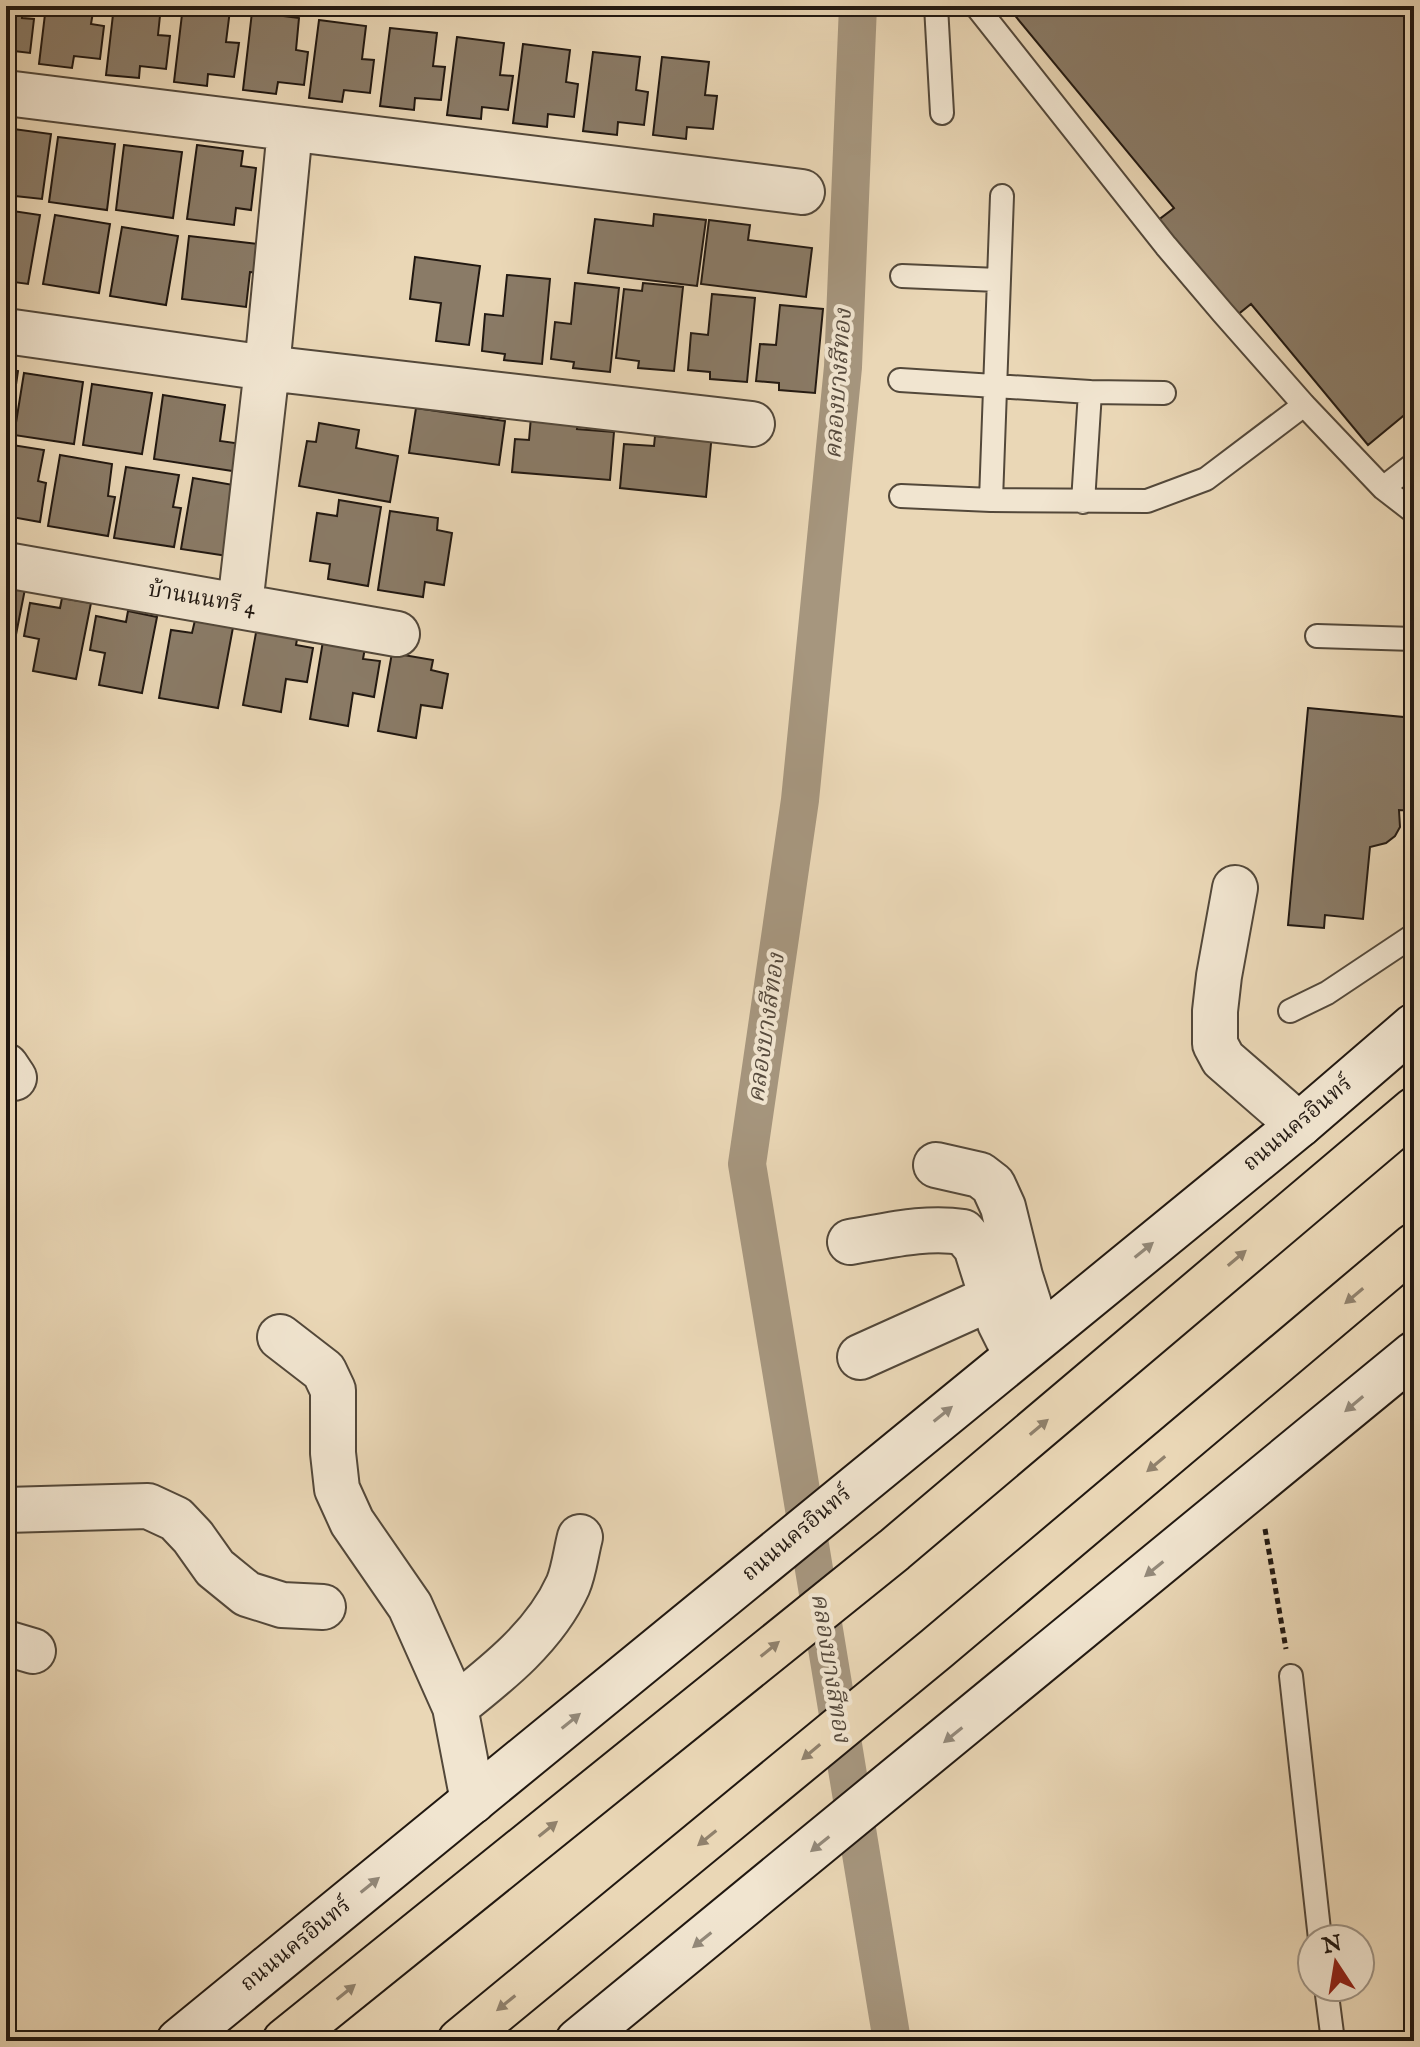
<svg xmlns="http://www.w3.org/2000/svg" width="1420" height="2047" font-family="'IM FELL English','Noto Serif Thai',serif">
<rect width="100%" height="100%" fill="#ead7b6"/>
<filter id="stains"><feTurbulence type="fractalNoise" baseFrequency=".0025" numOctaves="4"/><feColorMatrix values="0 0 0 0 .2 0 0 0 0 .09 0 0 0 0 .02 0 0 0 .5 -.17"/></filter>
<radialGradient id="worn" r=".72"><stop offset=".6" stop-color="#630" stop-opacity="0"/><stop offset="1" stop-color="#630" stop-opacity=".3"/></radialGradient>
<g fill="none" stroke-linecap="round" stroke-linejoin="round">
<path stroke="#a6967e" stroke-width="38" d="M 858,6 L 843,367 L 800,800 L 747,1164 L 892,2041"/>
</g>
<path fill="#8a7b67" stroke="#211811" stroke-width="2" d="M 6,6 L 23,6 L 22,18 L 34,19 L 30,53 L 6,50 Z
M 46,6 L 94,6 L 91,24 L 104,26 L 100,59 L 74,56 L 72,68 L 39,64 Z
M 114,6 L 161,6 L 158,35 L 170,36 L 166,69 L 140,66 L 139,78 L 106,75 Z
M 183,6 L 230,10 L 226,42 L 239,43 L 234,77 L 208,74 L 207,86 L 174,82 Z
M 1007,6 L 1414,6 L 1414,407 L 1368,445 L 1251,304 L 1236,316 L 1157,221 L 1174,208 Z
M 252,12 L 299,18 L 296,50 L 308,52 L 304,85 L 278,82 L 276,94 L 243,90 Z
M 319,20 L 366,26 L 362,59 L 374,60 L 370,93 L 344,90 L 342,102 L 309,98 Z
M 390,28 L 437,33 L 433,66 L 445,67 L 441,100 L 415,98 L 414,110 L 380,106 Z
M 457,37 L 504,43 L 500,75 L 513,76 L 508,110 L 482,107 L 481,119 L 447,115 Z
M 523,44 L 570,50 L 566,82 L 578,84 L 574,117 L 548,114 L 547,127 L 513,123 Z
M 593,52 L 640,57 L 636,90 L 648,92 L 644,125 L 618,122 L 617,135 L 583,131 Z
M 662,57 L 709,62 L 705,95 L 717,96 L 713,129 L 687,127 L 686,139 L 653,135 Z
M 6,128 L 51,134 L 42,199 L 6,195 Z
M 58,137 L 115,144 L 107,210 L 49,202 Z
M 124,145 L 182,152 L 173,218 L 116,210 Z
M 197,145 L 243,151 L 241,166 L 256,168 L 251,210 L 236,208 L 234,225 L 187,219 Z
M 6,210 L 40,215 L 28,284 L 6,281 Z
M 654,214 L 706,220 L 697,286 L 588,273 L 595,219 L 653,226 Z
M 55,215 L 110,224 L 99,293 L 43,284 Z
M 709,220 L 750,225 L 748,240 L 812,248 L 806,297 L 701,284 Z
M 122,227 L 178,236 L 166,305 L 110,296 Z
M 189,236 L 266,245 L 263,273 L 250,272 L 246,307 L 182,299 Z
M 415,257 L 480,266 L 469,345 L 436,341 L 441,303 L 410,299 Z
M 507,275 L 550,279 L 542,364 L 504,360 L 505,354 L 482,351 L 485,314 L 503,316 Z
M 575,283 L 619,288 L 610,372 L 573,368 L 574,362 L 551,359 L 555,322 L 571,324 Z
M 643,283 L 683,287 L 674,371 L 638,368 L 639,361 L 616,358 L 624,289 L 642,291 Z
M 712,294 L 755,298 L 747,382 L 710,379 L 710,372 L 688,370 L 691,333 L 708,335 Z
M 780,305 L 823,309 L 815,393 L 779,390 L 779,383 L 756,381 L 760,344 L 776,345 Z
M 6,369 L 18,371 L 9,432 L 6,432 Z
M 24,373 L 83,382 L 74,444 L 14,435 Z
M 92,384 L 152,393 L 142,454 L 83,445 Z
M 163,395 L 225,405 L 220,441 L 256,446 L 252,474 L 154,459 Z
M 416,408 L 505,421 L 499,465 L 409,453 Z
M 531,417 L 578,421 L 577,429 L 614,432 L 610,480 L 512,472 L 515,439 L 529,440 Z
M 319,423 L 359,430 L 356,448 L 398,456 L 390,502 L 299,486 L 307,441 L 316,442 Z
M 674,429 L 712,433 L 706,497 L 620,488 L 624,444 L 654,446 L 655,436 L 673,438 Z
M 6,444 L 44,450 L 38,481 L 46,483 L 40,522 L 6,516 Z
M 60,455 L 112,464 L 108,496 L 115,497 L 108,536 L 48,526 Z
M 126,467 L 179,475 L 173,507 L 181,508 L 174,547 L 114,538 Z
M 193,478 L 245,487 L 241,558 L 181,549 Z
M 339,500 L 381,507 L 368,586 L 328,579 L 330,564 L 310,561 L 317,513 L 337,516 Z
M 390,511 L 438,518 L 437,530 L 452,533 L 444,585 L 425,582 L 423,597 L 378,590 Z
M 6,585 L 25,589 L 10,665 L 6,664 Z
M 62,598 L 91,603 L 76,679 L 33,671 L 39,639 L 24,636 L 30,603 L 60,608 Z
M 128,611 L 157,617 L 142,693 L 99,685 L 105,653 L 90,650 L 96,616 L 126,622 Z
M 196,616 L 234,622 L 218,708 L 159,698 L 171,630 L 192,633 Z
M 257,627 L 298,634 L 296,645 L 313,648 L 307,682 L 286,679 L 281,712 L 243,705 Z
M 323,641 L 365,648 L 363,659 L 380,661 L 374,697 L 353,693 L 348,726 L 310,719 Z
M 392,653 L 433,660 L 431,670 L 448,674 L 442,708 L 421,705 L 416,738 L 378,731 Z
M 1308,708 L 1414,718 L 1414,811 L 1399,810 L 1400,827 L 1395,836 L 1386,843 L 1370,847 L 1363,919 L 1325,915 L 1324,928 L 1288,925 Z"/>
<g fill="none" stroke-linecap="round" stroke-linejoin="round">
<defs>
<path id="lane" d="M 936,6 L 942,113
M 976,6 L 1166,246 L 1223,313 L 1304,405 L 1383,488 L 1414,512
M 1002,196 L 991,500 L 1147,501 L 1206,479 L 1304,405
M 902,276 L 998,280
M 900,380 L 1090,392 L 1164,393
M 1383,488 L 1414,464
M 901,496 L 991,500
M 1083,502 L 1090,392
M 1317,636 L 1414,639
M 1290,1011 L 1327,993 L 1414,935
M 1291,1676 L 1320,1939
M 1326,1987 L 1333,2041"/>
<path id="street" d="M 6,93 L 802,192
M 6,331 L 267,368 L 752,424
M 6,565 L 397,634
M 240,605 L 267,368 L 290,129
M 1235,888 L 1219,976 L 1215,1011 L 1215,1044 L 1223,1059 L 1299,1125
M 6,1066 L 14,1078
M 936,1165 L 980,1175 L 993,1185 L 1003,1207 L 1020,1276 L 1039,1336
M 850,1242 C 887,1236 925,1226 963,1232 L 976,1247 L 1000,1323 L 1016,1355
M 280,1337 L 324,1371 L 333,1390 L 333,1453 L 337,1489 L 352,1522 L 410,1606 L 455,1707 L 473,1801
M 860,1357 L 991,1298
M 6,1510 L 148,1506 L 176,1519 L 193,1537 L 215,1568 L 247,1594 L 282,1605 L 323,1607
M 6,1643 L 33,1651
M 455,1707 C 498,1673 545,1636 568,1585 C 574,1571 576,1552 580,1537"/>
<path id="secondary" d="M 179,2041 L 1299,1125 L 1414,1026
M 578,2041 L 1414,1354"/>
<path id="primary" d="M 285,2041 L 894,1550 L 1414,1110
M 460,2041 L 936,1649 L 1414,1246"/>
</defs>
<use href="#lane" stroke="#53483a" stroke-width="26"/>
<use href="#street" stroke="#53483a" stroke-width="48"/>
<use href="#secondary" stroke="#211811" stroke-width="48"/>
<use href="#primary" stroke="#211811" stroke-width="48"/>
<path stroke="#211811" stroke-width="5" stroke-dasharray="6 4" stroke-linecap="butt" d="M 1265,1529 L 1286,1649"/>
<use href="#lane" stroke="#f1e5d0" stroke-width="22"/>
<use href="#street" stroke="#f1e5d0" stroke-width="44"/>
<use href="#secondary" stroke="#f1e5d0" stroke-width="44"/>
<use href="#primary" stroke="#ead7b6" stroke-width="44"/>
</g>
<defs><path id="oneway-solid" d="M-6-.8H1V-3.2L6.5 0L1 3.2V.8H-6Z" transform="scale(2)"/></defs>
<g fill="#93897a">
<use href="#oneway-solid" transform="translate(1144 1250) rotate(-39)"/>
<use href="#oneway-solid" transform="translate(1354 1404) rotate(140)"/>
<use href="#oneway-solid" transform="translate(943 1414) rotate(-39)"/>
<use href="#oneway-solid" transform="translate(1154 1569) rotate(141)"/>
<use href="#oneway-solid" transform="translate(571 1721) rotate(-39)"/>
<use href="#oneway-solid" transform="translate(953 1735) rotate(141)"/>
<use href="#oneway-solid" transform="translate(820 1844) rotate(141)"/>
<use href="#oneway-solid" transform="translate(370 1885) rotate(-39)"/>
<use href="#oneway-solid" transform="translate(702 1940) rotate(141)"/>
</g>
<g fill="#90816c">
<use href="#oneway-solid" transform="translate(1237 1258) rotate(-40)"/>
<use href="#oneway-solid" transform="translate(1354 1296) rotate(140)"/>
<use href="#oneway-solid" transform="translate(1039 1427) rotate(-40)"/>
<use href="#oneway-solid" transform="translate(1156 1464) rotate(140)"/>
<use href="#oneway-solid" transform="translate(770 1649) rotate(-39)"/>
<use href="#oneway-solid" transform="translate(811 1752) rotate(140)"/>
<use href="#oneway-solid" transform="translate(548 1829) rotate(-39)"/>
<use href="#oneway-solid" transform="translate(707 1838) rotate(141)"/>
<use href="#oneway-solid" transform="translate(346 1992) rotate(-39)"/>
<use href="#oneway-solid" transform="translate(506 2003) rotate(141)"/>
</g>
<g text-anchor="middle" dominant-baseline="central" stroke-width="8" stroke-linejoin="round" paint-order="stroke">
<g font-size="22" fill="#211811" stroke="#f1e5d0">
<text transform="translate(202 599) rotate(10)">บ้านนนทรี 4</text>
<text transform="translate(1298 1124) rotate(-40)">ถนนนครอินทร์</text>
<text transform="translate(797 1534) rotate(-40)">ถนนนครอินทร์</text>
<text transform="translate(296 1945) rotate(-39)">ถนนนครอินทร์</text>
</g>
<g font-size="24" font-style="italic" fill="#564a3d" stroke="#f1e5d0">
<text transform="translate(839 384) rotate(-86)">คลองบางสีทอง</text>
<text transform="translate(767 1028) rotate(-82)">คลองบางสีทอง</text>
<text transform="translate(830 1668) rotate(81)">คลองบางสีทอง</text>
</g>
</g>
<rect width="1420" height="2047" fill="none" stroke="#ead7b6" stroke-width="32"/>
<rect x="8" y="8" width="1404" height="2031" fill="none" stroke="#211811" stroke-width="4"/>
<rect x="16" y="16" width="1388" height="2015" fill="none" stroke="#211811" stroke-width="2"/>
<g transform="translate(1336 1963) rotate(348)"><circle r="38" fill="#f1e5d0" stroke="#9e9384" stroke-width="2"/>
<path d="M0-6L14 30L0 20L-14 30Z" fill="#8f2418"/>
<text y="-12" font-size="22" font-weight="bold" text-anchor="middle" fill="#211811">N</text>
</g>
<rect width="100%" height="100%" filter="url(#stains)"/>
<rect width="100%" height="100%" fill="url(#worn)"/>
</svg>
